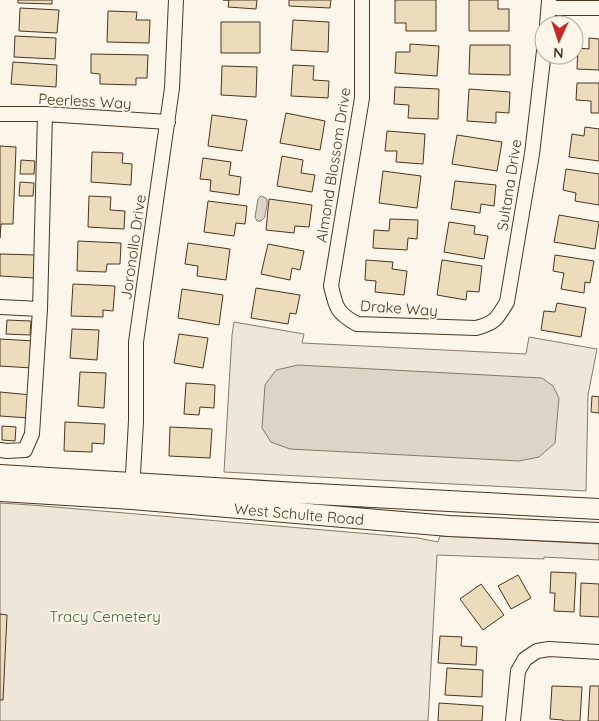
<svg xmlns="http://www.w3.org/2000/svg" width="599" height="721" font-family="Quicksand,sans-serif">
<rect width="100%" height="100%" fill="#fbf6e9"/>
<path fill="#ede6d9" stroke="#887966" d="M 234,322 L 304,334 L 302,343 L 526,354 L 529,337 L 597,349 L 588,395 L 586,491 L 224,472 L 232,335 Z
M 0,503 L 31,505 L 418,538 L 438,542 L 440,536 L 599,544 L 599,560 L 544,557 L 544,559 L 437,555 L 428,721 L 0,721 Z"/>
<path fill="#dcd4c6" stroke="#887966" d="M 261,196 L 266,198 C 269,203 265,211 265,217 L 261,221 L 257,221 L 255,217 L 258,199 Z
M 298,365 L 542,378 L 553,386 L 559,398 L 555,443 L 539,457 L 519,461 L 290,449 L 271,442 L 262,428 L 265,385 L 276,370 Z"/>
<path fill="#ecdcbc" stroke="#4a3520" d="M 18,0 L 52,0 L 52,4 L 18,3 Z
M 223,0 L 257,0 L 256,9 L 228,7 L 229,0 Z
M 289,0 L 331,0 L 330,8 L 289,6 Z
M 395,0 L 436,0 L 436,31 L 406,31 L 406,23 L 395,23 Z
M 469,0 L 498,0 L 498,9 L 509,9 L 509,31 L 469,31 Z
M 20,8 L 59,10 L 57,33 L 19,31 Z
M 108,11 L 137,12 L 136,20 L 150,20 L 149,43 L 107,42 Z
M 293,20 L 329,22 L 328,52 L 291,50 Z
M 221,22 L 260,22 L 260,53 L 221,53 Z
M 15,36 L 56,38 L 55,59 L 14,57 Z
M 589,38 L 599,39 L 599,70 L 577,69 L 578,48 L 589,49 Z
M 410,44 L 439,46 L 437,76 L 395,73 L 396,52 L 410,52 Z
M 470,45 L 510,45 L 510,75 L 469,74 Z
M 91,54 L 148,55 L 147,78 L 136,78 L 136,85 L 100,84 L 100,74 L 91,73 Z
M 13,62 L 57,65 L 56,87 L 11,84 Z
M 293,65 L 314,66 L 313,80 L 329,81 L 328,98 L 291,96 Z
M 222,66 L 257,67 L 256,97 L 221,95 Z
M 577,83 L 599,83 L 599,113 L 591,113 L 591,101 L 576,100 Z
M 395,87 L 439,89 L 438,119 L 408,118 L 409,105 L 394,104 Z
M 469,89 L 510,92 L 509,113 L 496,112 L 496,123 L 467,121 Z
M 286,113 L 325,121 L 320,150 L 280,143 Z
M 212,115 L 247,120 L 242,151 L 208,146 Z
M 585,127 L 599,129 L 599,161 L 569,157 L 572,134 L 584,136 Z
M 387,131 L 425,134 L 423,164 L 396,162 L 397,151 L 385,151 Z
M 457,135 L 502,142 L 497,171 L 452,164 Z
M 0,146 L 16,147 L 13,224 L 1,224 L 0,238 Z
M 92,152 L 123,153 L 122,163 L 132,164 L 131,185 L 91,182 Z
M 282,156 L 303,160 L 301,173 L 315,175 L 312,192 L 277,186 Z
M 203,158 L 231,162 L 229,175 L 241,177 L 239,195 L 210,191 L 211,180 L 200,179 Z
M 21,160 L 35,161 L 34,174 L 20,174 Z
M 566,169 L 599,174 L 599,205 L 575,201 L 576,193 L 563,190 Z
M 383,171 L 421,176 L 417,208 L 379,203 Z
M 455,181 L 496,185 L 494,206 L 481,204 L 480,213 L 451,209 Z
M 20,182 L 34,183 L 33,196 L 19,196 Z
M 89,196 L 111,197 L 110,210 L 125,211 L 124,229 L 88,227 Z
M 269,199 L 312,205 L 309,227 L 295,226 L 294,233 L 266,230 Z
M 208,201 L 247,206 L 245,224 L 236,223 L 234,236 L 204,232 Z
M 559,215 L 599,222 L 595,249 L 554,242 Z
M 390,219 L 418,220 L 417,239 L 408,238 L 407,250 L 373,248 L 374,230 L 389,231 Z
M 449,222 L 475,226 L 474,234 L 488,236 L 484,259 L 444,252 Z
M 78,241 L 121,243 L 120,264 L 107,264 L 106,272 L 77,271 Z
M 188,243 L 230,249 L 226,280 L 197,276 L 198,266 L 185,264 Z
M 268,244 L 304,251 L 300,270 L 292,268 L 290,280 L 261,274 Z
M 0,254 L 36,255 L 35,278 L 0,276 Z
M 555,255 L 594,261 L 590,283 L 585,282 L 584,293 L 561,289 L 564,273 L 553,271 Z
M 366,260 L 393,262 L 392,269 L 407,271 L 404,295 L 375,292 L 376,281 L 365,280 Z
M 442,260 L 482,266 L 479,292 L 467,291 L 466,300 L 437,295 Z
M 73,284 L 115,286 L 113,311 L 103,310 L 103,317 L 71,316 Z
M 256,288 L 300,295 L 296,314 L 290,313 L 288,324 L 251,318 Z
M 182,289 L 223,295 L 219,325 L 178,318 Z
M 557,303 L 586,308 L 581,337 L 541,330 L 544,311 L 555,312 Z
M 7,320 L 31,321 L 30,335 L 6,334 Z
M 72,329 L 99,330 L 97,360 L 70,358 Z
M 179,334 L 208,338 L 203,368 L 174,363 Z
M 0,339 L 34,341 L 32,368 L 0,366 Z
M 80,372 L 106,373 L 104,408 L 78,406 Z
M 186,383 L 215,385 L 214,408 L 200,407 L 199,415 L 184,414 Z
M 0,392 L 31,395 L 29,418 L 0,416 Z
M 592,396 L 599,397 L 599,413 L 591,412 Z
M 65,422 L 105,424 L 104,444 L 92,443 L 92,452 L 64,451 Z
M 2,426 L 16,427 L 15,441 L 2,440 Z
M 170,427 L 212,429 L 210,458 L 169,456 Z
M 551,572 L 576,573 L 574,612 L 554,611 L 555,593 L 550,593 Z
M 518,575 L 531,598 L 511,609 L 498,586 Z
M 581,583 L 599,584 L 599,617 L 580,616 Z
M 481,584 L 504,615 L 483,630 L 460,599 Z
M 0,614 L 7,615 L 3,700 L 0,700 Z
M 440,636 L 462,637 L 461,646 L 477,647 L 476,665 L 438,663 Z
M 447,668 L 483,670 L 482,697 L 445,695 Z
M 552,686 L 582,687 L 580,721 L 563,721 L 563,720 L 550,719 Z
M 590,686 L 599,686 L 599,721 L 588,721 Z
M 439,703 L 483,706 L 482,721 L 438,721 Z"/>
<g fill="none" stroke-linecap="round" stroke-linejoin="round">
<defs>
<path id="street" d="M 362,0 L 362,98 L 331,286 C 336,308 337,313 357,324 L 476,328 C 495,323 497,319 507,302 L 532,154 L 544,51
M 549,8 L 599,8
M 547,25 L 549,1
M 0,114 L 45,114 L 168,122
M 0,307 L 40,309
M 0,450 L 7,451 L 25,450 L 32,434 L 40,309 L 45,114
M 132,491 L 136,421 L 136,342 L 172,88 L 176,0
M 513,721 L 518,671 L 525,659 L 537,651 L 549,649 L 599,652"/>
<path id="secondary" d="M 0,475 L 297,493 L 599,509
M 0,491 L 132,499 L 449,526 L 599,533"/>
</defs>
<use href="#street" stroke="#4a3520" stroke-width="16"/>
<use href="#secondary" stroke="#4a3520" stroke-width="22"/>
<use href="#street" stroke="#fbf6e9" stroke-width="14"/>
<use href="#secondary" stroke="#fbf6e9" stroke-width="20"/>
</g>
<g text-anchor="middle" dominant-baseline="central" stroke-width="4" stroke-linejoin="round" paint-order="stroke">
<g font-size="15" fill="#4a3520" stroke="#fbf6e9">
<text transform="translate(85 101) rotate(3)">Peerless Way</text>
<text transform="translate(333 165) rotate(-81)">Almond Blossom Drive</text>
<text transform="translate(509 185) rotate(-81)">Sultana Drive</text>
<text transform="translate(133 247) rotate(-82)">Joronollo Drive</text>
<text transform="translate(399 308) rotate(4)">Drake Way</text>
<text transform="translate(299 514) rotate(5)">West Schulte Road</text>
</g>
<g font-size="15" fill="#436837" stroke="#fbf6e9">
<text x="105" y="616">Tracy Cemetery</text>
</g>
</g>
<g transform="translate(559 40) rotate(183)"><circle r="24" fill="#fbf6e9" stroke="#b4a999"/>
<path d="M0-4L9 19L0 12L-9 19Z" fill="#c62828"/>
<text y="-8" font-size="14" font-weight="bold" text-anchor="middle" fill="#4a3520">N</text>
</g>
</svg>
